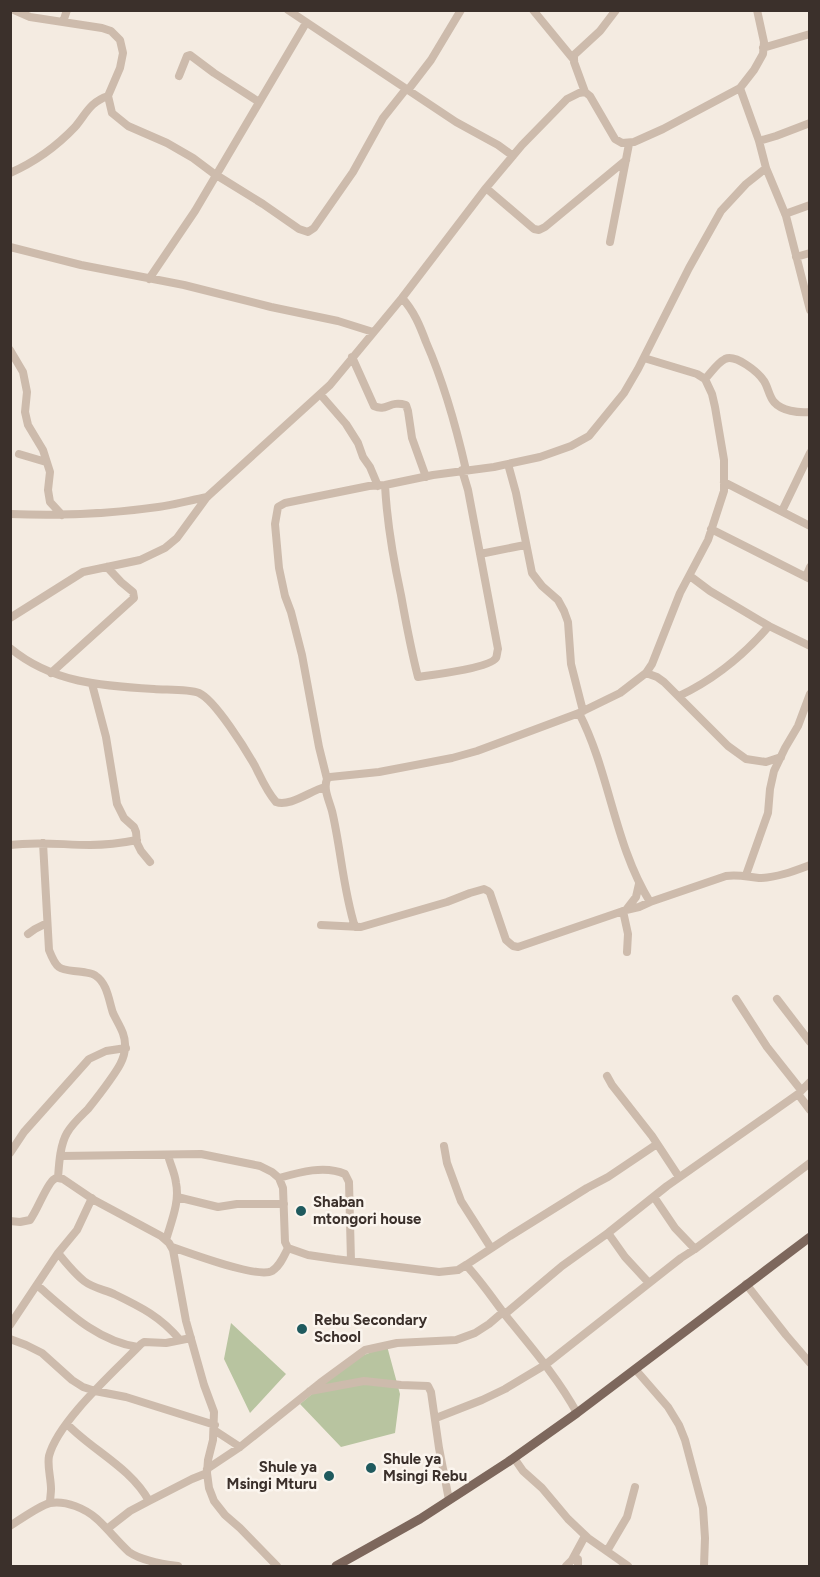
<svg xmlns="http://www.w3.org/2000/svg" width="820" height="1577" font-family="Figtree,sans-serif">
<rect width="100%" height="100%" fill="#f4ebe1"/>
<path fill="#b8c4a0" d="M 231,1323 L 286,1374 L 250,1413 L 224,1359 Z
M 387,1346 L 400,1394 L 395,1433 L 341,1447 L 300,1404 L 354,1359 Z"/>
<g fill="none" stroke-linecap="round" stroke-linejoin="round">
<path stroke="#cdbbac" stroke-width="8" d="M 14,10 L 30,17 L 102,28 L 111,31 L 120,40 L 123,53 L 120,68 L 108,96 L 112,113 L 128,126 L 167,143 L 193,158 L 213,173 L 263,204 L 299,229 L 308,232 L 314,228 L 353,172 L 383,118 L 406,89
M 288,10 L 456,122 L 498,145 L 513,156
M 533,10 L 574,60
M 63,22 L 67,10
M 763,48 L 810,34
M 179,76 L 187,56 L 190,55 L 214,73 L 259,102
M 740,88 L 759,141 L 766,168 L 786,216 L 810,310
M 408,90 L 431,60 L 461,10
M 585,92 L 574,62 L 574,55 L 600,31 L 616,10
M 759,141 L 776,136 L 810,123
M 10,173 C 35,162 56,147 75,127 C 86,114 90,102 108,96
M 486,188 L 534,229 L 539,230 L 545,227 L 626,160
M 785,214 L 810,205
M 610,242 L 629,144
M 10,247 L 81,265 L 184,285 L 271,307 L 338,321 L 373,332
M 796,257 L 810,253
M 149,279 L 195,211 L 306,23
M 402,298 C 414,311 420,326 426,342 C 444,383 456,426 466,470
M 10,350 L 23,372 L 27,392 L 25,412 L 28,425 L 43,450 L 50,472 L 48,490 L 50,502 L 62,515
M 352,357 L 374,406 C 387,412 389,400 406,405 L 408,411 L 412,438 L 426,477
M 705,379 C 711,373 717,363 725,359 C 736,354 758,372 764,381 C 768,387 769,396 774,402 C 782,411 798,413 810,412
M 320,394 L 346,424 L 358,443 L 363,457 L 370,467 L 378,486
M 19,454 L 46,462
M 508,464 L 516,493 L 532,573 L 542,586 L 558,600 L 564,611 L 568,622 L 571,664 L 583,711
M 724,482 L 810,526
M 385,485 C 387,524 393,558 401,595 C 406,623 411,650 418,677 C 432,675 490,668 496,658 C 497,656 497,652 498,649 L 468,490 L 462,470
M 782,511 L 810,453
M 10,514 C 59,516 109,514 158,507 C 174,505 191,500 207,497
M 711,529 L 810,579
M 480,554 L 525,545
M 690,576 L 710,591 L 769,626 L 810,646
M 806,577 L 810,567
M 10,618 L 83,572 L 140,560 L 165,548 L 177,538 L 207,497 L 330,385 L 402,298 L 486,188 L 522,145 L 567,99 L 579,93 L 585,92 L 590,96 L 615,139 L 622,143 L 634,142 L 663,129 L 740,88 L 754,70 L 763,54 L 764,42 L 757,10
M 10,648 C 52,683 102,686 154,689 C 166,690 188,689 199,693 C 215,700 246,750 255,766 C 261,778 267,792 276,802 C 290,807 310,791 325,787
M 51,673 L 134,598 L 133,592 L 121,582 L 107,567
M 646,673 L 657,677 L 664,682 L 728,746 L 746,759 L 766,762 L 781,757
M 92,684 L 106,737 L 117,804 L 124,818 L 134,827 L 136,832 L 137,843 L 141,851 L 150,862
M 679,696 C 713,680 744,655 769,626
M 579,713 C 610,773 614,844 650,902
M 327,779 L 319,747 L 302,655 L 291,612 L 285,596 L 279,568 L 275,524 L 278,507 L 285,503 L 369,486 L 385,485 L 433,475 L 494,467 L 540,457 L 571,446 L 589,436 L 624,393 L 638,369 L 689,268 L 721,211 L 746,184 L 766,168
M 43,843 L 49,950 C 58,973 61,969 83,972 C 88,973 93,973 96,976 C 107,983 109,1001 113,1013 C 118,1024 126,1034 125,1047 C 125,1059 117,1070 110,1080 C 103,1090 96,1099 88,1109 C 81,1116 72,1124 67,1133 C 60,1145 59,1164 58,1178
M 10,845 C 37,841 64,845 90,845 C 106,845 122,843 137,840
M 746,875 L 768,813 L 770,789 L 774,771 L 785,748 L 798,726 L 810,694
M 626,910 L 636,897 L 639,884
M 623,911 L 628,934 L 627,952
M 321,925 L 361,927 L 447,902 L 470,893 L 484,889 L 488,891 L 490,893 L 506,940 L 513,946 L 518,947 L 626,910 L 639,907 L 650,902 L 726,876 C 738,874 748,877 759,878 C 776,878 794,871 810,865
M 355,927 C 343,889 341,849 332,811 C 329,800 323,789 327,779 L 330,777 L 379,772 L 452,758 L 477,751 L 579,713 L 620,693 L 646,673 L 652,664 L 680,593 L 708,540 L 724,491 L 724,460 L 715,407 L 712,394 L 705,379 L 697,374 L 644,358
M 28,934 L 35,929 L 47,923
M 736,999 L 767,1047 L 801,1090
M 777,999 L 810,1042
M 607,1076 L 612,1085 L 652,1136 L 679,1177
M 798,1094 L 810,1110
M 444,1146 L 447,1163 L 461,1201 L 491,1248
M 10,1153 L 24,1132 L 89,1059 L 106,1051 L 126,1048
M 61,1156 L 201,1154 L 260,1166 L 272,1172 L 279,1178 L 283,1188 L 285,1242 L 288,1248 L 308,1255 L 335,1259 L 439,1272 L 458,1270 L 466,1265 L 510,1236 L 587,1188 L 608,1177 L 657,1144
M 279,1178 C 300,1172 325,1165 345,1174 L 349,1182 L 351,1261
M 177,1197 L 218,1207 L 237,1204 L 284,1204
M 654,1197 L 675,1228 L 695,1249
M 10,1221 L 20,1222 L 30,1220 C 37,1211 46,1186 53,1180 C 57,1177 58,1178 63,1179 L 94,1200 L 161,1236 L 169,1243 L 173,1250 L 186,1321 L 204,1385 L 214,1412 L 213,1440 L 208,1460 L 207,1473 L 209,1488 L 214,1501 L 225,1515 L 240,1528 L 277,1566
M 608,1233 L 625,1257 L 649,1283
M 166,1240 C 171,1222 180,1202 176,1183 C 175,1173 170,1164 168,1155
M 172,1247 C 190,1253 258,1279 272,1271 C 280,1266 284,1256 288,1248
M 58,1253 C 66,1263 74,1273 84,1281 C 93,1288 105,1290 114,1294 C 141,1307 161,1317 180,1340
M 466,1265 C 481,1281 493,1299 506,1316 C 531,1347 558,1378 577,1413
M 746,1284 L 786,1335 L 810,1363
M 37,1285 C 67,1311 97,1341 138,1347
M 505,1314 L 562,1266 L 608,1233 L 667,1186 L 798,1094 L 810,1082
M 10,1325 L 58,1253 L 77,1230 L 92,1198
M 10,1339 L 26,1345 L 42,1353 L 72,1380 L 83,1387 L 95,1391 L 126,1397 L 215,1425
M 635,1369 L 668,1407 L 679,1425 L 685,1440 L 703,1508 L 705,1538 L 704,1566
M 310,1391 L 364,1381 L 401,1385 L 428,1386 L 431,1392 L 439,1448 L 449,1500
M 436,1418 L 482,1400 L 505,1389 L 545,1365 L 681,1258 L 695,1249 L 810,1163
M 67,1424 C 93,1451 130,1467 149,1501
M 214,1430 L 240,1447
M 514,1458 L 523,1471 L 542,1488 L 568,1519 L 588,1538 L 628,1566
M 207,1469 L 240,1447 L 320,1383 L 365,1350 L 397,1343 L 456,1340 L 475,1333 L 489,1324 L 503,1312
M 50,1503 C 50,1498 51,1494 51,1489 C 51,1478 47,1466 49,1456 C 58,1421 115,1371 141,1344 L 144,1342 L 166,1343 L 191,1338
M 10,1526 C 19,1520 41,1505 50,1503 C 66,1500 86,1509 97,1519 C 108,1529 118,1542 129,1552 C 142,1561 162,1564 178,1566
M 107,1529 L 130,1511 L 149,1501 L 192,1479 L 207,1473
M 607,1551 L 627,1517 L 635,1487
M 574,1557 L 578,1559 L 578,1566
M 566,1566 L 572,1560 L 585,1536"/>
<path stroke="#7d675c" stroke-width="9" d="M 336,1566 L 420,1519 L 508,1462 L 577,1413 L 810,1237"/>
</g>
<g fill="#1f5a5e" stroke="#fbf5ee" stroke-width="2">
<circle cx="301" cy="1211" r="6"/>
<circle cx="302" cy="1329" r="6"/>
<circle cx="371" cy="1468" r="6"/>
<circle cx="329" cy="1476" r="6"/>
</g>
<g text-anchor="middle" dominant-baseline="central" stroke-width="5" stroke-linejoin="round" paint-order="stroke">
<g font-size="15" font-weight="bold" fill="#3b302b" stroke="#fbf5ee" text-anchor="start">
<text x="313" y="1202">Shaban<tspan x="313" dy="17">mtongori house</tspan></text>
<text x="314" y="1320">Rebu Secondary<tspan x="314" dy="17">School</tspan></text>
<text x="383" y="1459">Shule ya<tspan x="383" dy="17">Msingi Rebu</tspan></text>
<text x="317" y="1467" text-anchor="end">Shule ya<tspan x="317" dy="17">Msingi Mturu</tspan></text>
</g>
</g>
<rect width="820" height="1577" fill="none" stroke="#3b302b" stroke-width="24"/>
</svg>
